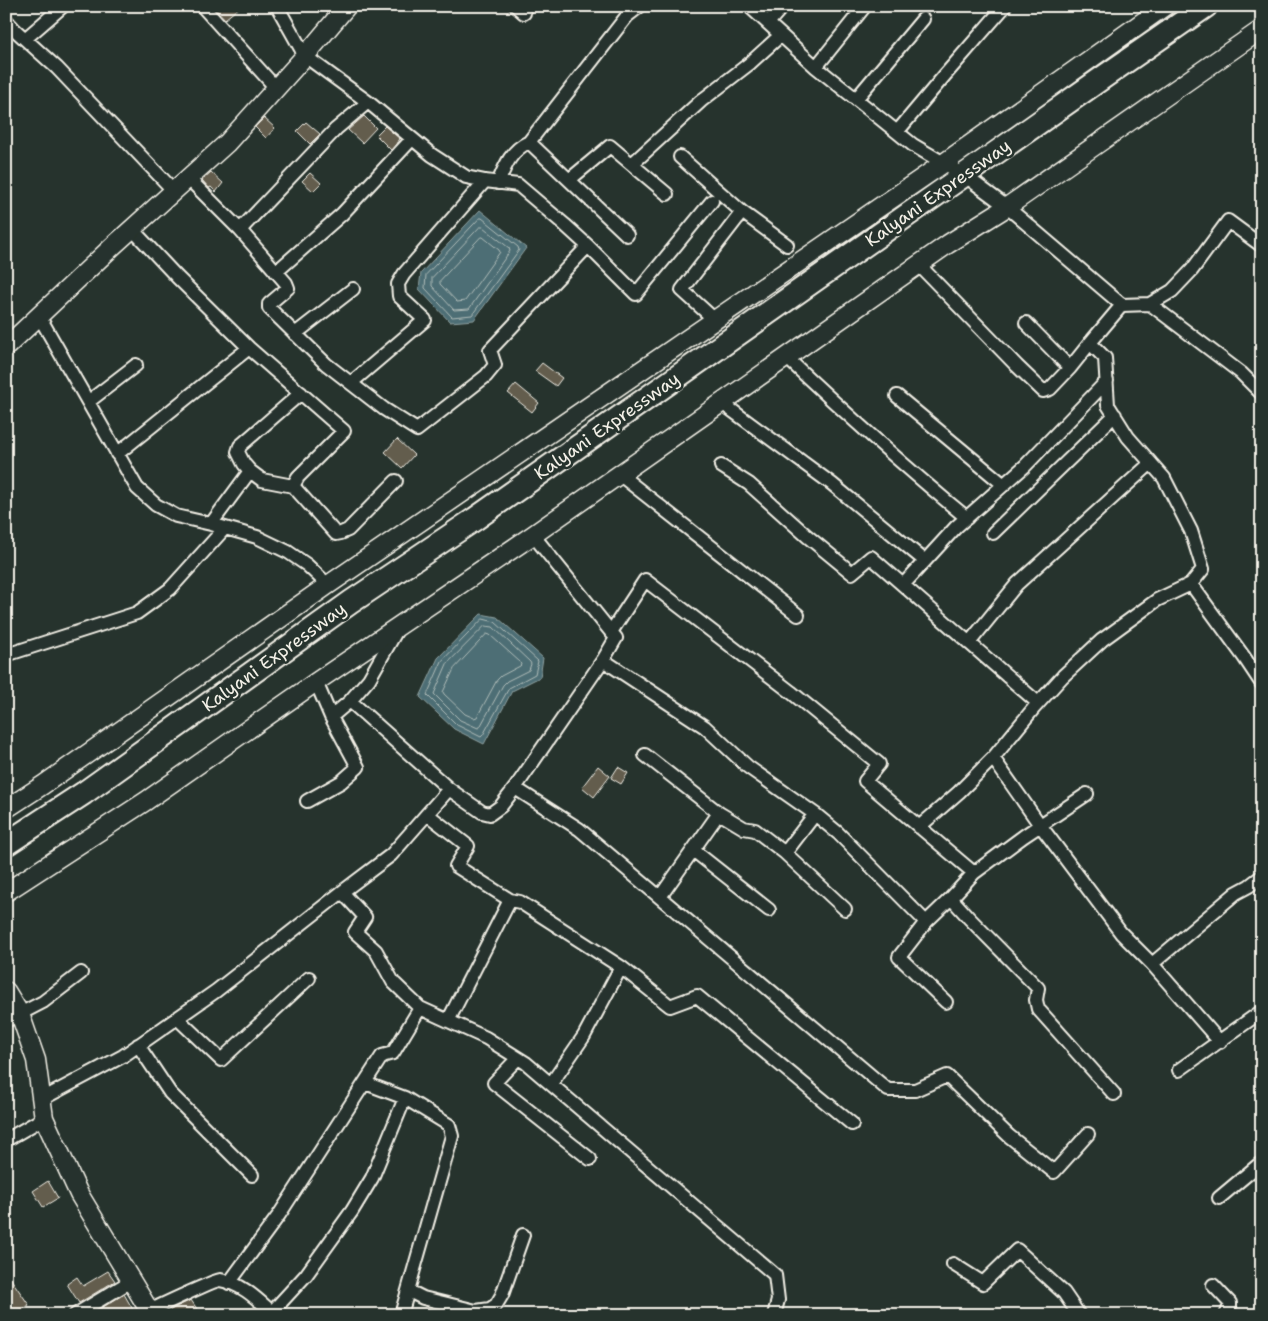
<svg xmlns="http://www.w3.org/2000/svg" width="1268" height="1321" font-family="'Shantell Sans',sans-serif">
<rect width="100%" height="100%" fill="#26332d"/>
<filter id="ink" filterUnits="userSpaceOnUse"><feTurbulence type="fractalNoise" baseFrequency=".02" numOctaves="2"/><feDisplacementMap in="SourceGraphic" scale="10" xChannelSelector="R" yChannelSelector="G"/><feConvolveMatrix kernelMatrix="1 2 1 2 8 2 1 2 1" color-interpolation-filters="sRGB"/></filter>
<g filter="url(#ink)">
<path fill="#4d6e74" stroke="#90a2a2" d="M 480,210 L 526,248 L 474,320 L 450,322 L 419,289 L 421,273 Z
M 481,614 L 497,617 L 543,658 L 540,677 L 512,691 L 484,744 L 454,729 L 420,697 L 438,658 Z"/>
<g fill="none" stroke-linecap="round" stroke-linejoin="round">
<path stroke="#b1bdba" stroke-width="1" d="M 480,218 L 482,218 L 518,247 L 519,250 L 472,315 L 452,317 L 425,288 L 426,275 Z
M 480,227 L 483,227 L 509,248 L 510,251 L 469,309 L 454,310 L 432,286 L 432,278 Z
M 481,237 L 483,237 L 499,250 L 500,252 L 465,301 L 457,302 L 440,284 L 440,281 Z
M 483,619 L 495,622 L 538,661 L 535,674 L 509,688 L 483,735 L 481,737 L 457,725 L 427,695 L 442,661 Z
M 485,626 L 493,627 L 530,662 L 531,664 L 529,670 L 507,681 L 503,685 L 480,727 L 478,728 L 460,720 L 434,694 L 447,664 Z
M 487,634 L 490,635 L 520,662 L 521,665 L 520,666 L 501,676 L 497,680 L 477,717 L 474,718 L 465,714 L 444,694 L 443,692 L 454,669 Z"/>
</g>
<path fill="#645d4d" stroke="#f4f1e8" d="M 213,6 L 241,6 L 225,19 Z
M 364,116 L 376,128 L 362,143 L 348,130 Z
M 264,118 L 275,128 L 266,138 L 255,127 Z
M 306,122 L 320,134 L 310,144 L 297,131 Z
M 385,126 L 400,139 L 391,150 L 376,135 Z
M 211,172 L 223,183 L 216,192 L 211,187 L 209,188 L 202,180 Z
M 310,173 L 321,183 L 313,191 L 302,181 Z
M 542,363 L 562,378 L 556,386 L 535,371 Z
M 516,384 L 539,403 L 532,412 L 508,393 Z
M 397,439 L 414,455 L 402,468 L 385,452 Z
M 598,766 L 610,776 L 594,797 L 582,787 Z
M 618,767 L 628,773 L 621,784 L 611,778 Z
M 48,1181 L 58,1198 L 43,1207 L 33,1191 Z
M 108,1271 L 115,1281 L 79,1303 L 67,1284 L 77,1277 L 83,1286 Z
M 6,1272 L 29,1305 L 15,1315 L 6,1315 Z
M 124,1294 L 136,1315 L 92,1314 Z
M 191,1300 L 201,1315 L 164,1315 L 174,1308 Z"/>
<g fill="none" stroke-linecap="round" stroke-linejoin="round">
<defs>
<path id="street" d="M 202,6 L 276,88
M 516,6 L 524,13
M 749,6 L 816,67 L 897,132 L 913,145 L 964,175 L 1007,207 L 1122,305
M 6,20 L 15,30 L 57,68 L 174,191
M 768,23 L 783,6
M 25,39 L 63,6
M 816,67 L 865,6
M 856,99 L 923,19
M 897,132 L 945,75 L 1005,6
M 529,142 L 627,235
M 680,157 L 742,212 L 787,245
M 632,164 L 701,101 L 749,64 L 781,35
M 188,178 L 240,230 L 286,283 L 288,288 L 269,304 L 269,308 L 326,364 L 384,409 L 417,430 L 486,376 L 495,365 L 490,350 L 588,246 L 565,225 L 518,185 L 485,181 L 466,177 L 432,155 L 368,102 L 305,56 L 277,6
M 569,180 L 610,146 L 667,194
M 498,183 C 505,166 511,150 529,142 L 627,16 L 640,6
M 132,229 L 177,277 L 249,348 L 344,431 L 298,477 L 293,486 L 262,480 L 250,471 L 211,524
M 240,230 L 336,129 L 368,102
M 588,246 L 636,294 L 712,201
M 919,265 L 1017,366 L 1043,391 L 1050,389 L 1070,368 L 1090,343
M 276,272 L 342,214 L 412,139
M 1150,304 L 1172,291 L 1192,270 L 1228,221 L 1262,246
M 39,316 L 137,488 L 156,505 L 176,516 L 211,524 L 257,537 L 288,552 L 307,565 L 328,585
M 715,320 L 682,290 L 742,212
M 1026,323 L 1070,368
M 295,334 L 353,289
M 786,357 C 845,413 904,466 967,518
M 351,383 L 425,320 L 399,296 L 398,284 L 404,274 L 485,181
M 897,396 L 1004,485
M 88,402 L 136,365
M 722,403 L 832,484 L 925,561
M 117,454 L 249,348
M 721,466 L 749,484 L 807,536 L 852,573 L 871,557 L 1038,703
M 250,471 L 244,464 L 238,452 L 240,446 L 301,393
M 619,474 L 798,615
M 293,486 L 336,534 L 341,533 L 348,530 L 396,481
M 993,533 L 1115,415
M 533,535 L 611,632 L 645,580 L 791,692 L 879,764 L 865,781 L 974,873 L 951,898 L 969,918 L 1038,988 L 1036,1000 L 1038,1009 L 1114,1094
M 1191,584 L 1244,657 L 1262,684
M 903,585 L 956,527 L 1025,466 L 1107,381
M 611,632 L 616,638 L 603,660 L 705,727 L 748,767 L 815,814
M 969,643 L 1017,584 L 1151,463
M 6,655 L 137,613 L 170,589 L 225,528
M 350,701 L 449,789
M 331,717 L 350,701 L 369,679 L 398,628
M 645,755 L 719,813 L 660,897
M 993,758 L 1040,825 L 1121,933 L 1152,964 L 1220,1042
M 515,788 L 603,660
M 307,801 L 341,782 L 358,767 L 331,717 L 316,682
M 719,813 L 744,828 L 755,830 L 785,853 L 845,909
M 427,814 L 468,846 L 456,866 L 510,900 L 520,902 L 621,967
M 919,827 L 959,792 L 993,758 L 1034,708 L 1063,676 L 1102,640 L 1157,600 L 1191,584 L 1203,569 L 1191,531 L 1164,478 L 1128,437 L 1108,405 L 1105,358 L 1090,343 L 1122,305 L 1150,304 L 1241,373 L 1262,394
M 693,850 L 769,910
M 785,853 L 815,814 L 838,833 L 926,922
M 974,873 L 1024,836 L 1087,794
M 342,892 L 365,917 L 355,932 L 376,951 L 393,982 L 420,1008 L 486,1038 L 526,1063 L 775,1275 L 778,1300 L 774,1315
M 1152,964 L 1236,893 L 1249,886 L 1262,876
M 946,1002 L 899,957 L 926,922 L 951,898
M 177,1018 L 221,1060 L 309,978
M 6,1021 L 43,1002 L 81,973
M 448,1021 L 510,900
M 138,1045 L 170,1093 L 252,1175
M 518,1058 L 494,1083 L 590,1159
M 1179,1070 L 1262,1011
M 365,1083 L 405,1098 L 449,1125 L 452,1136 L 401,1315
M 551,1084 L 584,1036 L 621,967 L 670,1006 L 697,996 L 852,1124
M 42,1099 L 123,1056 L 216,991 L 342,892 L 391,855 L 449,789 L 482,812 L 490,814 L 501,806 L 515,788 L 579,829 L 888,1090 L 915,1090 L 947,1076 L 1009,1136 L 1054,1172 L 1088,1134
M 6,1140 L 44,1118
M 1219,1198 L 1262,1162
M 953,1264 L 983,1283 L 1017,1250 L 1064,1293 L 1079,1315
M 229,1283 L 279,1215 L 382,1056 L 393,1053 L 420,1008
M 1213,1285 L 1230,1303 L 1230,1306 L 1226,1315
M 409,1291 L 423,1298 L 476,1311 L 490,1309 L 496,1305 L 502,1295 L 523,1235
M 272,1312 L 306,1275 L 352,1211 L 372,1178 L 405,1098
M 144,1314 L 149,1311 C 160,1306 214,1280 220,1280 C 242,1283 259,1301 275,1315
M 75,1315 L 131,1281"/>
<path id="secondary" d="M 6,347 L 113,246 L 227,143 L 305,56 L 347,6
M 6,809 L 43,785 L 328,585 L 944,163 L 1165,6
M 6,892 L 146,801 L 316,682 L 533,535 L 948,244 L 1007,207 L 1262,29
M 6,991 L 20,1014 L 36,1060 L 44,1118 L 79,1194 L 152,1315"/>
<path id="highway" d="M 6,844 L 84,793 L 351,602 L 475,519 L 1105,76 L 1206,6"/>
</defs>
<use href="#street" stroke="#f4f1e8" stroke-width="16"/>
<use href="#secondary" stroke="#f4f1e8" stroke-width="21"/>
<use href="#highway" stroke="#f4f1e8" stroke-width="26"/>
<use href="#street" stroke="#26332d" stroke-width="12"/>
<use href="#secondary" stroke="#26332d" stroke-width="18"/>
<use href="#highway" stroke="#26332d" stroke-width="22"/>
</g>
</g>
<g text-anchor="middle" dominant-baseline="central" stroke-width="5" stroke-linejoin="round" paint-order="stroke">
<g font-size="18" fill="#f4f1e8" stroke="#26332d">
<text transform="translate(938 193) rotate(-35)">Kalyani Expressway</text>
<text transform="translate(607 426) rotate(-35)">Kalyani Expressway</text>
<text transform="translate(274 657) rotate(-36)">Kalyani Expressway</text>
</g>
</g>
<rect width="1268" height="1321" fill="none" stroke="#26332d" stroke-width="25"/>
<rect x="12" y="12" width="1243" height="1296" fill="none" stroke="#f4f1e8" stroke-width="2" filter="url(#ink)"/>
</svg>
